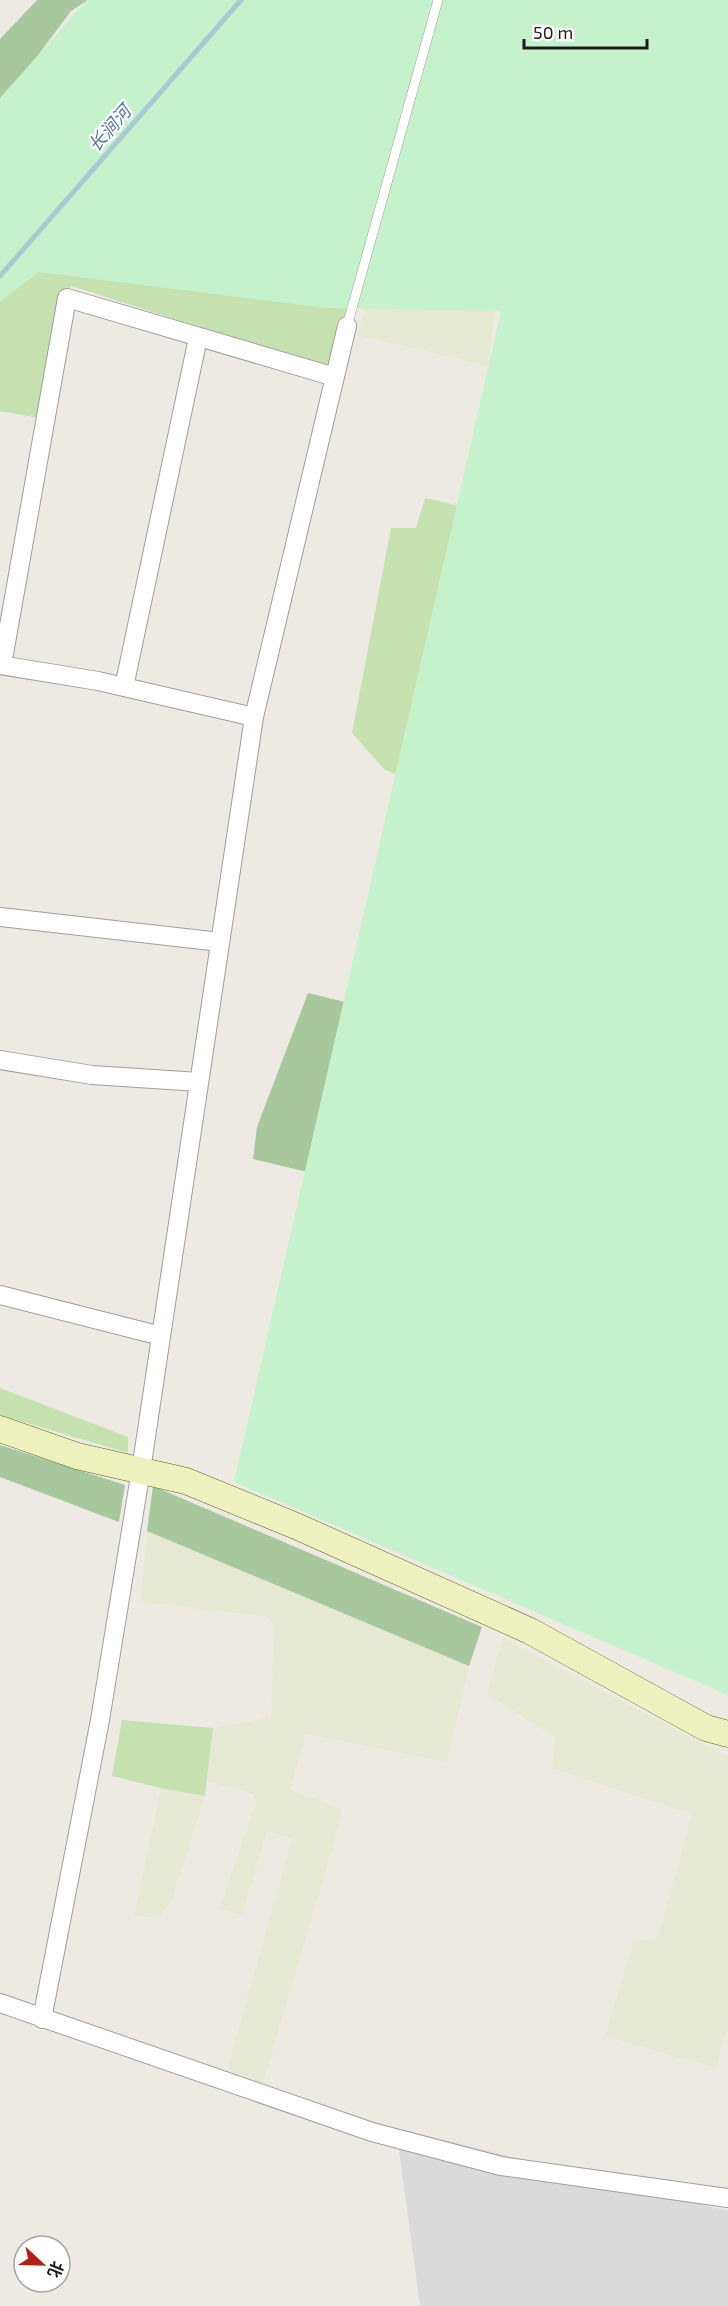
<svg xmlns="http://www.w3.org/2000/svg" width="728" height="2306" font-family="'Exo 2','Noto Sans SC',sans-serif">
<rect width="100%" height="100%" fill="#edeae4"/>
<path fill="#dbdada" d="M 396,2128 L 728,2211 L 728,2306 L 420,2306 Z"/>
<path fill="#e6e9d1" d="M 424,94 L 520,114 L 488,366 L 358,335 Z
M 147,1531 L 469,1666 L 447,1762 L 306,1734 L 290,1790 L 342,1809 L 341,1819 L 262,2086 L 226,2074 L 292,1839 L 267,1831 L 242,1915 L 219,1909 L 256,1803 L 253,1794 L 208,1781 L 213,1728 L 271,1717 L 274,1624 L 268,1617 L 141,1602 Z
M 503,1638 L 728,1757 L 728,2025 L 716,2068 L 605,2036 L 634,1940 L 654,1940 L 660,1932 L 692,1814 L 552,1768 L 555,1737 L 487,1694 Z
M 161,1788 L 205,1796 L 171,1902 L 159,1918 L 134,1916 Z"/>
<path fill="#c5e1af" d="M 375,215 L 334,370 L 71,286 L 61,301 L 39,418 L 0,411 L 0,258 Z
M 425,498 L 469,508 L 421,784 L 385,770 L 352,733 L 391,528 L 416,528 Z
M 0,1388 L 128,1437 L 128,1453 L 0,1415 Z
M 122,1720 L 213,1728 L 205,1796 L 160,1788 L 112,1776 Z"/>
<path fill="#a7c79d" d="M 37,0 L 88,0 L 71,11 L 0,106 L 0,39 Z
M 308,993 L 374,1009 L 345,1181 L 253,1159 L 257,1127 Z
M 0,1445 L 125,1485 L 119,1522 L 0,1477 Z
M 153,1486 L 482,1627 L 469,1666 L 147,1531 Z"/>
<path fill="#c5f2cb" d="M 87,0 L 728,0 L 728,1695 L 234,1482 L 501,311 L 325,308 L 39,272 L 0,302 L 0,98 Z"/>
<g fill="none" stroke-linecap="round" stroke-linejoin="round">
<path stroke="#a9c9d5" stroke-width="5" d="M 0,276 L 241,0"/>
<defs>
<path id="lane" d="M 347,326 L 438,0"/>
<path id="street" d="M 0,665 L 98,681 L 254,717
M 2,665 L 67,298 L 335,377
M 124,687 L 198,338
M 0,917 L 220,942
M 0,1060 L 92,1075 L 199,1082
M 0,1295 L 161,1336
M 0,2003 L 372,2132 L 501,2166 L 728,2198
M 42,2019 L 100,1720 L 141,1470 L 254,717 L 347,326"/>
<path id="secondary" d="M 0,1429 L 77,1456 L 186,1481 L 296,1526 L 530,1631 L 706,1728 L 728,1734"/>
</defs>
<use href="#lane" stroke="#9e9e9e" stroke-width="10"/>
<use href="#street" stroke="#9e9e9e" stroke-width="20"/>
<use href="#secondary" stroke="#586512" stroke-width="27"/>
<use href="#lane" stroke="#fff" stroke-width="9"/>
<use href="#street" stroke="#fff" stroke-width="18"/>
<use href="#secondary" stroke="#ecf1bd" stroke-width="26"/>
</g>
<g text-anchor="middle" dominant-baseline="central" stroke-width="4.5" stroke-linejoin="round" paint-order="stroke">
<g font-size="18" font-style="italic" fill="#5576a0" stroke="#fff">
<text transform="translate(109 128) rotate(-49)">长涧河</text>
</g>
</g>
<g transform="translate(42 2264) rotate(112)"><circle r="28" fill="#ffffff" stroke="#a5a5a5" stroke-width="1.5"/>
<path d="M0-4.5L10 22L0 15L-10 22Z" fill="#b12018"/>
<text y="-9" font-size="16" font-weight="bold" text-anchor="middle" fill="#1d1d1d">北</text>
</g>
<path d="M524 39v9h123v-9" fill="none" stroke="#1d1d1d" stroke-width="3"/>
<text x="533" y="39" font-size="18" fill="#1d1d1d" stroke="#ffffff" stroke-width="4.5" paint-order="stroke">50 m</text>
</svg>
